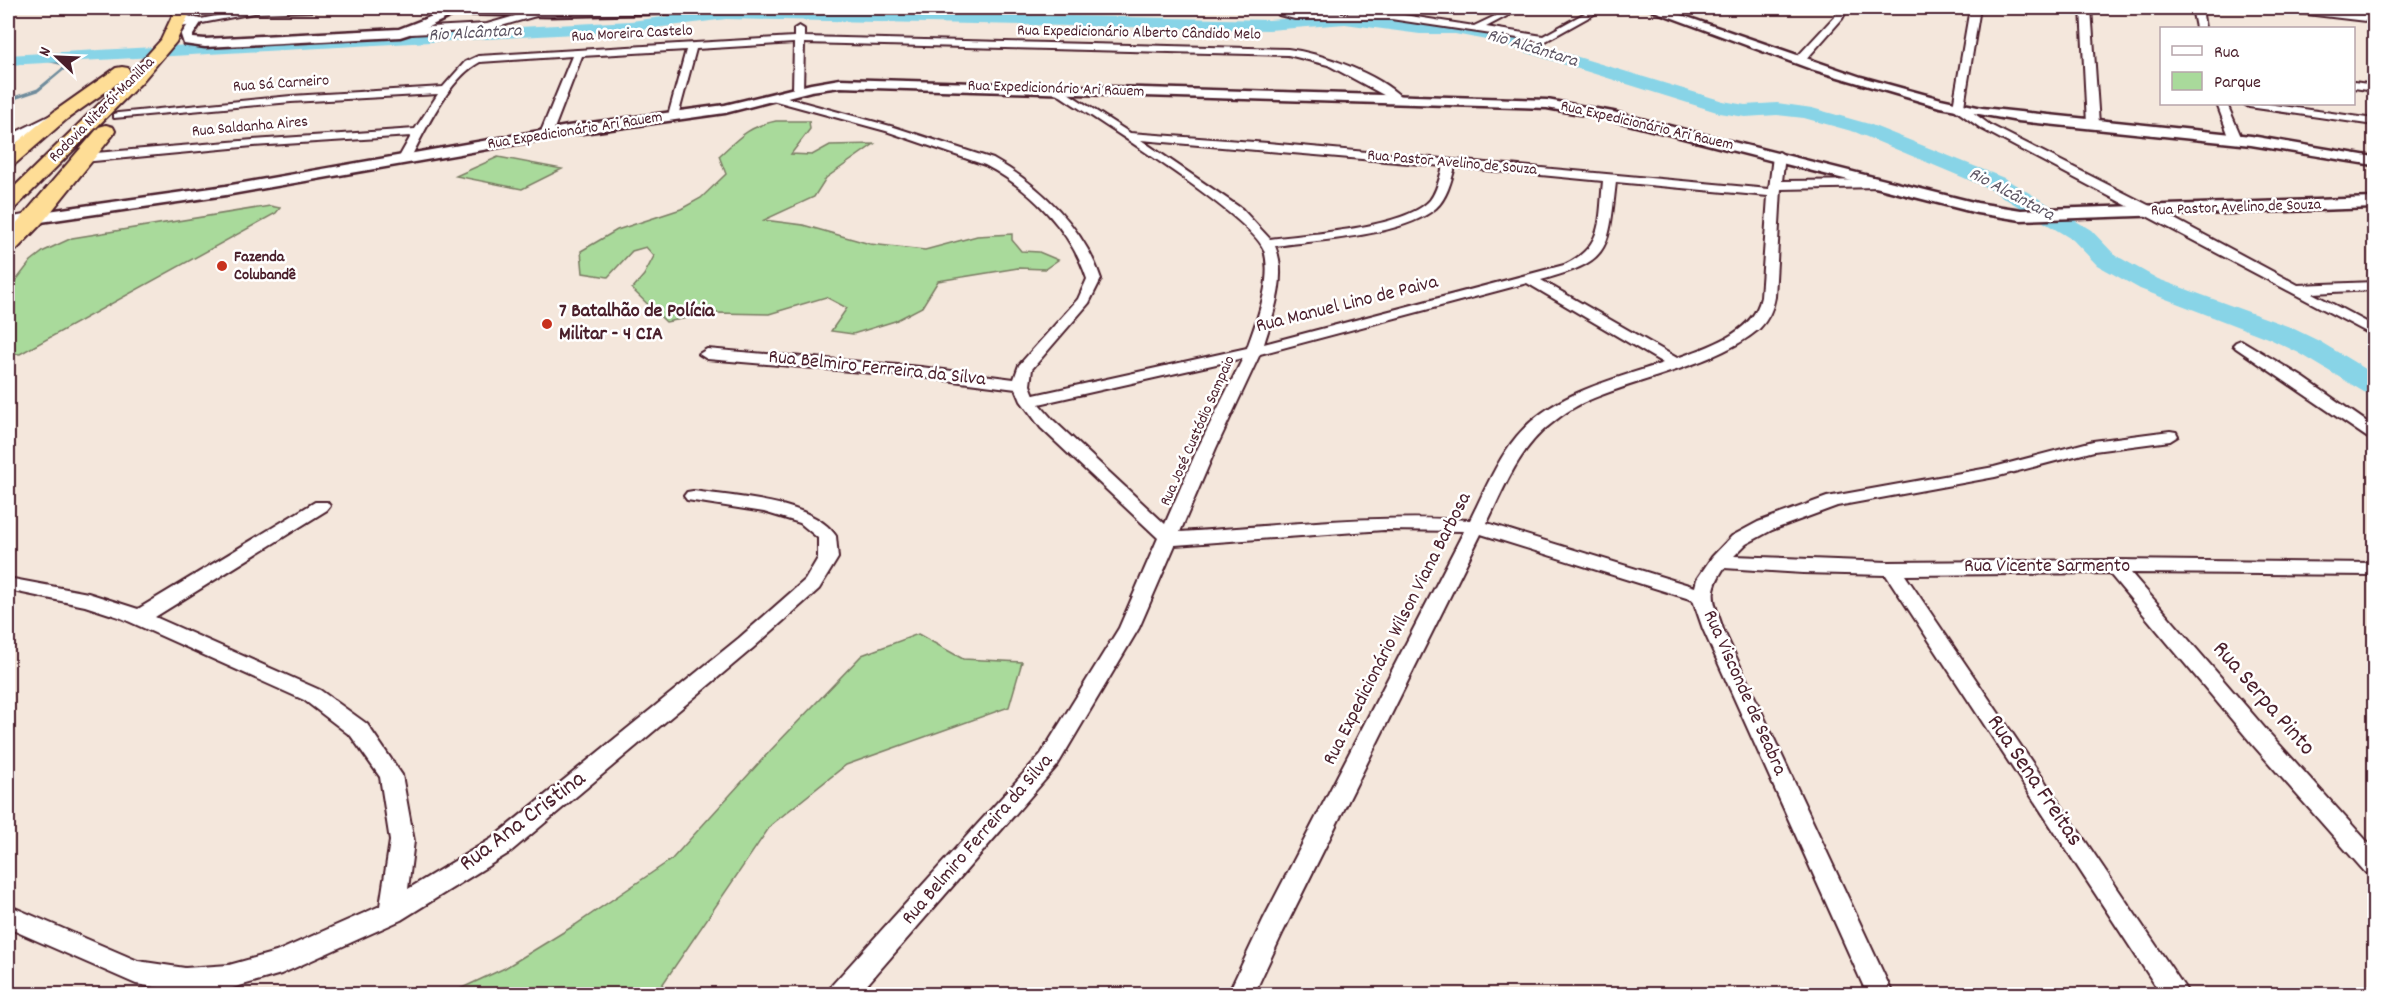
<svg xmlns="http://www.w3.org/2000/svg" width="2382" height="1002" font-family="Dekko,sans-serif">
<rect width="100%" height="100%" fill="#f4e7dc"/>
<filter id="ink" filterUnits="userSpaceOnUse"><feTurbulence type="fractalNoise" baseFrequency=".0167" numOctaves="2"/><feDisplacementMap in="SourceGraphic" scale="12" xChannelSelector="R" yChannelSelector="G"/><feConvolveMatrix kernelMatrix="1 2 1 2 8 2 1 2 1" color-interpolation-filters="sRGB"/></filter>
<g filter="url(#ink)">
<path fill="#a9da9b" stroke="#7a7c63" stroke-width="1.5" d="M 776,121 L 809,121 L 810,129 L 791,154 L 812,155 L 830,145 L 874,144 L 826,178 L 814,197 L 764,220 L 803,225 L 870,244 L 925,250 L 977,236 L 1012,234 L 1012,240 L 1021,251 L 1039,252 L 1058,260 L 1045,269 L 1018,268 L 938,281 L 922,307 L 895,321 L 853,334 L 831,331 L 847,308 L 826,297 L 769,314 L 715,313 L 666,322 L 632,289 L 644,275 L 654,256 L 646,247 L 632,251 L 608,277 L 583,273 L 581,251 L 617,230 L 681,209 L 701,198 L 726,174 L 719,156 C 740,137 747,127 776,121 Z
M 498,157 L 562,169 L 522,189 L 456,176 Z
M 270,206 L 280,208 L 276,213 L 20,354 L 8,353 L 8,291 L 31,261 L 44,251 L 72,238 Z
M 918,634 L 963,659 L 1022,662 L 1009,707 L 846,765 L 771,825 L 656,994 L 449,994 L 505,968 L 575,925 L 672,859 L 769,752 L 862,655 Z"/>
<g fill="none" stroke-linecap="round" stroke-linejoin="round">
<path stroke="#6f8c9c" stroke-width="3" d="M 8,100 L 38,90 L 68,65 L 42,59"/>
<path fill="#88d4e7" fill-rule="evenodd" d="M 726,9 L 1269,20 L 1345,14 L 1420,24 L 1455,24 L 1489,30 L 1723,101 L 1745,105 L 1777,103 L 1812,108 L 1869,124 L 2004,178 L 2091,230 L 2115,255 L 2158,279 L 2290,327 L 2319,341 L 2374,374 L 2374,395 L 2364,392 L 2299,353 L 2270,339 L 2140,289 L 2097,265 L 2073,240 L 1988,188 L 1855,132 L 1804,118 L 1777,115 L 1745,117 L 1720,113 L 1486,40 L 1455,34 L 1420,34 L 1345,24 L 1269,30 L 726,19 L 631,31 L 8,65 L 8,55 L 631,21 Z"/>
<defs>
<path id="minor" d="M 256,8 L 320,8 L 315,11 L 254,13 L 176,28 L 171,25 Z
M 552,8 L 563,8 L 552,15 L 546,15 L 546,11 Z
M 1274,8 L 1283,8 L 1285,11 L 1295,13 L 1391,13 L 1474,26 L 1512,8 L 1522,8 L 1486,27 L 1543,36 L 1594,8 L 1605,8 L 1544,42 L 1391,19 L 1295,19 L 1279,15 Z
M 1838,8 L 1848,8 L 1842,19 L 1804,62 L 1796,62 L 1796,58 L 1835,16 Z
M 1970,8 L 1980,8 L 1964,106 L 1990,125 L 2154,208 L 2298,285 L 2374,282 L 2374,290 L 2312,293 L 2374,326 L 2374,336 L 1982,129 L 1954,109 L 1953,107 Z
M 2081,8 L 2091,8 L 2099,124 L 2093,127 L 2087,124 Z
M 2192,8 L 2202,8 L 2205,28 L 2196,28 Z
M 2276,8 L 2300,8 L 2374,16 L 2374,22 L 2281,11 Z
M 540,9 L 545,12 L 543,14 L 487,30 L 411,34 L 406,31 L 411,28 L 487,24 Z
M 799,26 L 804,29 L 804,37 L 1288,49 C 1321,53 1379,74 1402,98 L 1397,101 L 1393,100 L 1328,65 L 1288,55 L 804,43 L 803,90 L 798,93 L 793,90 L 794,43 L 696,49 L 678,116 L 673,119 L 668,116 L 686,50 L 582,56 L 552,134 L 546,137 L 540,134 L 572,56 L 480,62 C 449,78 426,129 410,159 L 404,163 L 398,159 L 411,136 L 253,146 L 83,162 L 77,158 L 83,154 L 253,140 L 415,129 L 438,94 L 291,102 L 114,118 L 114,114 L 118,113 L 291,96 L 443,87 L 465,62 L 478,56 L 794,37 L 794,29 Z
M 2354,82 L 2374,85 L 2374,91 L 2354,88 Z
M 1057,86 L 1130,133 L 1268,143 L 1769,189 L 1773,156 L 1779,152 L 1785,156 L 1782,181 L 1885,180 L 1885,186 L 1881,187 L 1781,189 L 1775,297 C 1773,309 1768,320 1759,329 C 1718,364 1644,377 1594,398 C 1578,404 1564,413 1551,424 C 1519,448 1504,488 1487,523 L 1695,587 L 1697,579 L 1712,557 L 1732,536 L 1758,522 L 1827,497 L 1994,467 L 2093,441 L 2170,431 L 2176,432 L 2178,436 L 2170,441 L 2094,451 L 1995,477 L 1837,506 L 1772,530 L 1746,544 L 1734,556 L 1888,562 L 2114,560 L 2374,563 L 2374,575 L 2131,573 L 2269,733 L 2374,849 L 2374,875 L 2365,872 L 2253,745 L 2109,573 L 1905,575 L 2189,994 L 2161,994 L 1886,575 L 1803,573 L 1724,568 C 1707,594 1714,601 1723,629 L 1893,994 L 1867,994 L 1703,629 L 1693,600 L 1481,534 L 1283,932 L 1254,994 L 1228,994 L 1263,920 L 1464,531 L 1384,530 L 1175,545 L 1139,628 L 1057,766 L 859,994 L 829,994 L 832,985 L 1041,754 L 1119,628 L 1158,538 L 1041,428 L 1021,401 L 1016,389 L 921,377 L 707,359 L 699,354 L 707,349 L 921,367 L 1014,379 L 1019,365 L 1078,299 L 1087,279 C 1071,230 1030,189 985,165 L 886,131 L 772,100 L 771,98 L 776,95 L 894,127 L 993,159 C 1040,185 1084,228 1101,279 L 1089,303 L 1032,369 L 1030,385 L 1034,395 L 1247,348 C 1257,320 1273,279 1264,250 C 1253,217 1090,116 1053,91 L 1052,89 ZM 1141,140 L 1443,166 C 1440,177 1437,191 1430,200 C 1406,228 1307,234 1270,239 L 1242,209 ZM 1455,167 L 1603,181 C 1599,219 1604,247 1564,265 L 1264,344 C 1273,315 1288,276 1275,246 C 1318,240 1403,236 1436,208 C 1447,198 1451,181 1455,167 ZM 1616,182 L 1768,196 L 1761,297 C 1754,333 1708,347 1677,358 L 1541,280 C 1611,261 1608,251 1616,182 ZM 1527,283 L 1663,363 C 1613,380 1553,393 1517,436 C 1497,460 1484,492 1470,520 C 1373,514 1276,526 1180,532 L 1216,448 L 1260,354 ZM 1243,358 L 1198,448 L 1165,524 L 1053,420 L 1039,404 Z
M 2217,104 L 2227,104 L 2242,139 L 2240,141 L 2236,142 L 2230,139 Z
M 2244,104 L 2268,104 L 2374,119 L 2374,125 L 2249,107 Z
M 2241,340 L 2304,378 L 2374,427 L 2374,439 L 2368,438 L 2236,348 L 2233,345 L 2236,342 Z
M 693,491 C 733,497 812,500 836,536 L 838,558 L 819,589 L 753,648 L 509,853 L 401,920 L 281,974 L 229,989 L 185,992 L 136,984 L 8,928 L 8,905 L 138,961 L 185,968 L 229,965 L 276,952 L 380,906 L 390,841 L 380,777 L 351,736 L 304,700 L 119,617 L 85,606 L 8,590 L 8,578 L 88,593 L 138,609 L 315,502 L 327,502 L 330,506 L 327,510 L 155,617 L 320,690 L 367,724 L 402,775 L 414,841 L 408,889 L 491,839 L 739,638 L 805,580 L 818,558 L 818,538 L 800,523 L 764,512 L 687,500 L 684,496 L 687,492 Z"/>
<path id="tertiary" d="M 453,8 L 549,10 L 775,8 L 769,11 L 549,16 L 455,14 L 422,30 L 400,37 L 205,47 L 184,44 L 181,35 L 189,23 L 174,17 L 180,14 L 200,19 L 202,21 L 193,35 L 193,38 L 205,39 L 399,29 Z
M 1646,8 L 1661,8 L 1861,77 L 1941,99 L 1982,108 L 2251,136 L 2374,157 L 2374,165 L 2251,145 L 2018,121 L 1940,107 L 1811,69 Z
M 840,79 L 1547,100 L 1613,112 L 1977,203 L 2021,210 L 2374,198 L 2374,208 L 2021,220 L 1977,213 L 1613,120 L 1547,108 L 840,87 L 811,91 L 725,113 L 568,135 L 226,195 L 34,223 L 26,218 L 34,213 L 226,186 L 568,126 L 725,105 L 811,84 Z"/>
<path id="secondary" d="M 61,110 L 66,112 L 69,115 L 66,118 L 8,147 L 8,136 Z
M 34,213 L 40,214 L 43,218 L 40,222 L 8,228 L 8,218 Z"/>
<path id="trunk" d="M 176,8 L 192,8 L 176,42 L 141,83 L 15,208 L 8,210 L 8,193 L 129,75 L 161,40 Z
M 122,67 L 128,68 L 130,72 L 128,76 L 67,119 L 15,164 L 8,166 L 8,150 L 55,111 L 116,68 Z
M 106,125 L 113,127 L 115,131 L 113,135 L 42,223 L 16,250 L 8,252 L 8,233 L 99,127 Z"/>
</defs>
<use href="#minor" stroke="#4a1f2b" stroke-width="4"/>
<use href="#tertiary" stroke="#4a1f2b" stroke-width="5"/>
<use href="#secondary" stroke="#4a1f2b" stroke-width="4"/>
<use href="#trunk" stroke="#4a1f2b" stroke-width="4"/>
<use href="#minor" fill="#fff" fill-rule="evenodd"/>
<use href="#tertiary" fill="#fff" fill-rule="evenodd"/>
<use href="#secondary" fill="#fff" fill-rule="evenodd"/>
<use href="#trunk" fill="#fedd96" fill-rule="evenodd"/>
</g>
</g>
<g fill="#c8321e" stroke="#fff" stroke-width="2">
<circle cx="222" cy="266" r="6"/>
<circle cx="547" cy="324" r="6"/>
</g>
<g text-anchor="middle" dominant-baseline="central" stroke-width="5" stroke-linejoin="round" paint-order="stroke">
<g font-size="16" fill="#4a1f2b" stroke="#fff">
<text transform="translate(1139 33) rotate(1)">Rua Expedicionário Alberto Cândido Melo</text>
<text transform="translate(632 34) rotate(-3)">Rua Moreira Castelo</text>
<text transform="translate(281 84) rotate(-4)">Rua Sá Carneiro</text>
<text transform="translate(1056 89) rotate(2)">Rua Expedicionário Ari Rauem</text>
<text transform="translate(102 110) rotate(-45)">Rodovia Niterói-Manilha</text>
<text transform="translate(1647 126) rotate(13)">Rua Expedicionário Ari Rauem</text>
<text transform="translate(250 127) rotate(-5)">Rua Saldanha Aires</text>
<text transform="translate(575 131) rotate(-9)">Rua Expedicionário Ari Rauem</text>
<text transform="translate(1452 163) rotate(5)">Rua Pastor Avelino de Souza</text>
<text transform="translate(2236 208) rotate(-2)">Rua Pastor Avelino de Souza</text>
<text transform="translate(1198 431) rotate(-66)">Rua José Custódio Sampaio</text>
</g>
<g font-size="16" font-weight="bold" fill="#4a1f2b" stroke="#fff" text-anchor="start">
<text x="234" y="257">Fazenda<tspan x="234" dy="18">Colubandê</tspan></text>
</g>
<g font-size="18" font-style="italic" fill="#5d5563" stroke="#fff">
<text transform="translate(475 34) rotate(-3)">Rio Alcântara</text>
<text transform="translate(1532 49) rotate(17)">Rio Alcântara</text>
<text transform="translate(2011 195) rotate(28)">Rio Alcântara</text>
</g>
<g font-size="20" fill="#4a1f2b" stroke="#fff">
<text transform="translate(1347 305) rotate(-14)">Rua Manuel Lino de Paiva</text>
<text transform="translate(877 369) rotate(6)">Rua Belmiro Ferreira da Silva</text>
<text x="2047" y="567">Rua Vicente Sarmento</text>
<text transform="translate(1398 629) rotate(-63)">Rua Expedicionário Wilson Viana Barbosa</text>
<text transform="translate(1744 693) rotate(66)">Rua Visconde de Seabra</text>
<text transform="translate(978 840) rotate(-49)">Rua Belmiro Ferreira da Silva</text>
</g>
<g font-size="20" font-weight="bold" fill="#4a1f2b" stroke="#fff" text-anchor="start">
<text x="559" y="312">7 Batalhão de Polícia<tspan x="559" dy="23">Militar - 4 CIA</tspan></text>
</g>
<g font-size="24" fill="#4a1f2b" stroke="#fff">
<text transform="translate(2263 699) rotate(49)">Rua Serpa Pinto</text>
<text transform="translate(2034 781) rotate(56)">Rua Sena Freitas</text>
<text transform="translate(523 822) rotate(-37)">Rua Ana Cristina</text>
</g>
</g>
<rect width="2382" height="1002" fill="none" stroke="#fff" stroke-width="30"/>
<rect x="15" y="15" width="2352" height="972" fill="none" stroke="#4a1f2b" stroke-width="2" filter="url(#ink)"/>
<rect x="2160" y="27" width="195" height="78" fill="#ffffff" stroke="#b7a5aa" stroke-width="1.5"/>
<rect x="2172" y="46" width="30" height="9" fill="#ffffff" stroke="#b7a5aa" stroke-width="1.5"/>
<text x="2214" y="57" font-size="18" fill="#4a1f2b">Rua</text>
<rect x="2172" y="72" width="30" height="18" fill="#a9da9b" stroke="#b7a5aa" stroke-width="1.5"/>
<text x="2214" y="87" font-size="18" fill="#4a1f2b">Parque</text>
<g transform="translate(57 57) rotate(293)" stroke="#ffffff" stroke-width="4.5" paint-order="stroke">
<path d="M0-4.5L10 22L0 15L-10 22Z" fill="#4a1f2b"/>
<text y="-9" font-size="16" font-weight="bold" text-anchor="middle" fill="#4a1f2b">N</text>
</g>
</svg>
